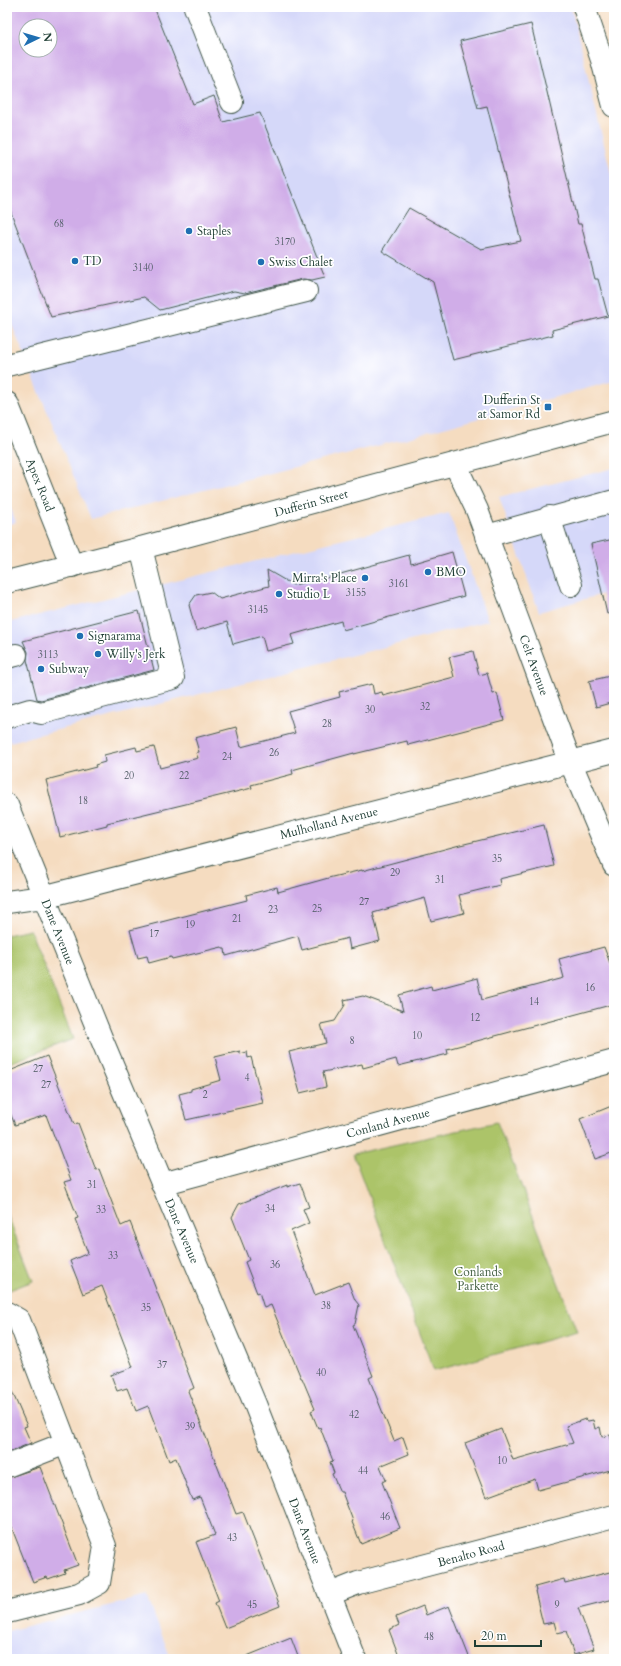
<svg xmlns="http://www.w3.org/2000/svg" width="621" height="1666" font-family="Cardo,serif">
<rect width="100%" height="100%" fill="#fff"/>
<filter id="ink" filterUnits="userSpaceOnUse"><feTurbulence type="fractalNoise" baseFrequency=".025" numOctaves="2"/><feDisplacementMap in="SourceGraphic" scale="8" xChannelSelector="R" yChannelSelector="G"/><feConvolveMatrix kernelMatrix="1 2 1 2 8 2 1 2 1" color-interpolation-filters="sRGB"/></filter>
<filter id="wash" filterUnits="userSpaceOnUse"><feTurbulence type="fractalNoise" baseFrequency=".012" numOctaves="4" result="noise"/><feDisplacementMap in="SourceGraphic" scale="16" xChannelSelector="R" yChannelSelector="G"/><feGaussianBlur stdDeviation="0.9" result="paint"/><feColorMatrix in="noise" values="0 0 0 0 0 0 0 0 0 0 0 0 0 0 0 0 0 1.4 0 .05"/><feComposite in="paint" operator="in"/></filter>
<g filter="url(#wash)">
<rect width="100%" height="100%" fill="#f5dcc0"/>
<path fill="#d5d8f9" fill-rule="evenodd" d="M 7,7 L 571,7 L 614,186 L 614,381 L 404,439 L 91,519 L 7,313 ZM 26,26 L 50,26 L 50,50 L 26,50 Z
M 614,468 L 614,591 L 539,612 L 499,497 Z
M 7,498 L 16,522 L 7,525 Z
M 449,513 L 488,621 L 10,742 L 7,733 L 7,623 Z
M 147,1596 L 171,1659 L 7,1659 L 7,1631 Z"/>
<path fill="#acc469" stroke="#66804e" d="M 30,930 L 73,1039 L 7,1064 L 7,935 Z
M 497,1122 L 577,1332 L 434,1371 L 353,1154 Z
M 7,1214 L 33,1281 L 7,1291 Z"/>
<g id="blocks">
<path fill="#d0ade8" fill-rule="evenodd" d="M 7,7 L 154,7 L 193,104 L 214,96 L 223,122 L 260,113 L 325,277 L 312,280 L 303,279 L 245,293 L 234,291 L 160,310 L 144,297 L 51,317 L 7,202 ZM 26,26 L 50,26 L 50,50 L 26,50 Z
M 531,24 L 578,224 L 581,224 L 595,279 L 598,279 L 608,316 L 552,330 L 553,335 L 453,360 L 433,282 L 382,251 L 409,208 L 481,249 L 521,241 L 487,106 L 478,108 L 460,41 Z
M 614,539 L 614,613 L 607,614 L 591,544 Z
M 452,552 L 464,596 L 343,630 L 341,621 L 291,635 L 294,644 L 266,651 L 262,636 L 233,644 L 227,622 L 196,631 L 189,605 L 196,595 L 211,592 L 220,599 L 269,586 L 267,570 L 293,585 L 308,582 L 308,583 L 409,555 L 411,564 Z
M 139,611 L 154,670 L 41,700 L 37,699 L 27,660 L 28,652 L 23,641 Z
M 473,651 L 479,675 L 487,673 L 493,694 L 497,693 L 504,720 L 408,745 L 407,741 L 354,754 L 354,753 L 292,770 L 293,774 L 251,785 L 252,788 L 107,823 L 107,825 L 60,837 L 46,780 L 96,767 L 95,765 L 105,762 L 104,755 L 136,747 L 137,751 L 154,747 L 160,768 L 198,758 L 196,753 L 199,752 L 195,738 L 236,727 L 241,747 L 295,733 L 288,711 L 340,697 L 339,692 L 372,684 L 374,694 L 382,692 L 383,696 L 454,677 L 449,657 Z
M 614,675 L 614,702 L 596,707 L 589,681 Z
M 544,825 L 554,866 L 499,879 L 500,885 L 459,895 L 464,913 L 431,921 L 425,898 L 373,913 L 380,941 L 350,949 L 348,938 L 302,950 L 298,936 L 226,956 L 225,949 L 223,949 L 222,947 L 172,959 L 171,957 L 149,963 L 147,956 L 138,958 L 130,930 L 247,900 L 246,895 L 277,887 L 278,892 L 332,877 L 362,870 L 362,871 L 456,846 Z
M 604,947 L 614,974 L 614,1004 L 447,1049 L 448,1054 L 398,1066 L 396,1059 L 363,1068 L 362,1064 L 323,1072 L 326,1087 L 300,1093 L 289,1052 L 326,1043 L 321,1024 L 335,1021 L 345,1005 L 344,1000 L 363,996 L 403,1011 L 399,995 L 431,986 L 432,990 L 477,978 L 482,1000 L 564,978 L 559,959 Z
M 240,1051 L 240,1054 L 247,1052 L 248,1058 L 251,1057 L 263,1103 L 186,1120 L 179,1094 L 191,1091 L 191,1089 L 221,1080 L 215,1057 Z
M 47,1056 L 74,1124 L 78,1123 L 96,1170 L 99,1169 L 121,1226 L 130,1222 L 194,1388 L 188,1391 L 236,1514 L 243,1512 L 280,1606 L 225,1628 L 215,1603 L 219,1601 L 196,1542 L 215,1535 L 200,1497 L 192,1500 L 176,1458 L 169,1461 L 148,1406 L 136,1411 L 127,1388 L 117,1391 L 111,1375 L 133,1367 L 102,1286 L 83,1294 L 70,1261 L 88,1253 L 75,1219 L 78,1218 L 64,1182 L 71,1180 L 46,1115 L 15,1125 L 7,1105 L 7,1072 Z
M 614,1105 L 614,1152 L 595,1159 L 580,1119 Z
M 300,1183 L 309,1207 L 303,1209 L 309,1223 L 291,1231 L 315,1295 L 348,1282 L 355,1300 L 359,1305 L 355,1324 L 353,1325 L 373,1376 L 369,1378 L 394,1441 L 403,1437 L 409,1454 L 380,1466 L 386,1480 L 382,1482 L 400,1528 L 361,1544 L 352,1522 L 353,1521 L 342,1492 L 340,1492 L 332,1474 L 334,1473 L 330,1462 L 333,1461 L 320,1427 L 318,1428 L 311,1411 L 315,1409 L 302,1378 L 301,1378 L 271,1305 L 264,1308 L 259,1292 L 257,1293 L 245,1262 L 249,1260 L 232,1217 L 239,1204 L 287,1185 L 287,1187 Z
M 7,1380 L 27,1426 L 24,1427 L 31,1443 L 7,1453 Z
M 585,1419 L 588,1421 L 593,1420 L 595,1429 L 600,1427 L 602,1437 L 610,1435 L 614,1450 L 614,1469 L 538,1490 L 535,1479 L 486,1497 L 465,1443 L 501,1429 L 513,1460 L 573,1443 L 566,1426 Z
M 40,1467 L 78,1565 L 64,1570 L 65,1573 L 48,1579 L 47,1577 L 33,1582 L 7,1516 L 7,1478 Z
M 614,1571 L 614,1599 L 578,1608 L 594,1649 L 574,1655 L 566,1631 L 557,1633 L 554,1622 L 543,1624 L 535,1591 L 536,1591 L 535,1587 L 564,1579 L 565,1583 Z
M 423,1606 L 426,1615 L 449,1606 L 470,1659 L 400,1659 L 389,1630 L 399,1625 L 396,1617 Z
M 291,1638 L 299,1659 L 242,1659 L 242,1658 Z"/>
</g>
</g>
<g filter="url(#ink)">
<use href="#blocks" fill-opacity="0" stroke="#3f5549" stroke-width="1"/>
<g fill="none" stroke-linecap="round" stroke-linejoin="round">
<defs>
<path id="minor" d="M 195,7 L 232,102
M 584,7 L 602,60 L 614,106
M 7,365 L 306,291
M 7,403 L 72,566
M 455,464 L 477,510 L 570,761 L 614,865
M 549,517 L 571,585
M 486,536 L 614,501
M 7,657 L 16,655
M 7,717 L 30,710 L 41,713 L 173,678 L 141,548
M 7,805 L 102,1040 L 255,1404 L 355,1659
M 7,902 L 43,897 L 614,751
M 162,1184 L 614,1061
M 7,1313 L 19,1320 L 105,1546 L 99,1583 L 79,1594 L 7,1612
M 7,1466 L 66,1443
M 330,1594 L 358,1583 L 614,1516"/>
<path id="major" d="M 7,582 L 141,548 L 614,421"/>
</defs>
<use href="#minor" stroke="#3f5549" stroke-width="24"/>
<use href="#major" stroke="#3f5549" stroke-width="24"/>
<use href="#minor" stroke="#fff" stroke-width="22"/>
<use href="#major" stroke="#fff" stroke-width="22"/>
</g>
</g>
<g fill="#1f6fb2" stroke="#fff" stroke-width="1.5">
<circle cx="189" cy="231" r="4"/>
<circle cx="75" cy="261" r="4"/>
<circle cx="261" cy="262" r="4"/>
<rect x="544" y="403" width="8" height="8" rx="2"/>
<circle cx="428" cy="572" r="4"/>
<circle cx="365" cy="578" r="4"/>
<circle cx="279" cy="594" r="4"/>
<circle cx="80" cy="636" r="4"/>
<circle cx="98" cy="654" r="4"/>
<circle cx="41" cy="669" r="4"/>
</g>
<g text-anchor="middle" dominant-baseline="central" stroke-width="3.5" stroke-linejoin="round" paint-order="stroke">
<g font-size="10" fill="#4b5961">
<text x="59" y="224">68</text>
<text x="285" y="242">3170</text>
<text x="143" y="268">3140</text>
<text x="399" y="584">3161</text>
<text x="356" y="593">3155</text>
<text x="258" y="610">3145</text>
<text x="48" y="655">3113</text>
<text x="425" y="707">32</text>
<text x="370" y="710">30</text>
<text x="327" y="724">28</text>
<text x="274" y="753">26</text>
<text x="227" y="757">24</text>
<text x="129" y="776">20</text>
<text x="184" y="776">22</text>
<text x="83" y="801">18</text>
<text x="497" y="859">35</text>
<text x="395" y="873">29</text>
<text x="440" y="880">31</text>
<text x="364" y="902">27</text>
<text x="317" y="909">25</text>
<text x="273" y="910">23</text>
<text x="237" y="919">21</text>
<text x="190" y="925">19</text>
<text x="154" y="934">17</text>
<text x="590" y="988">16</text>
<text x="534" y="1002">14</text>
<text x="475" y="1018">12</text>
<text x="417" y="1036">10</text>
<text x="352" y="1041">8</text>
<text x="38" y="1069">27</text>
<text x="247" y="1078">4</text>
<text x="46" y="1085">27</text>
<text x="205" y="1095">2</text>
<text x="92" y="1185">31</text>
<text x="270" y="1209">34</text>
<text x="101" y="1210">33</text>
<text x="113" y="1256">33</text>
<text x="275" y="1265">36</text>
<text x="326" y="1306">38</text>
<text x="146" y="1308">35</text>
<text x="162" y="1365">37</text>
<text x="321" y="1373">40</text>
<text x="354" y="1415">42</text>
<text x="190" y="1427">39</text>
<text x="502" y="1461">10</text>
<text x="363" y="1471">44</text>
<text x="385" y="1517">46</text>
<text x="232" y="1538">43</text>
<text x="252" y="1605">45</text>
<text x="557" y="1605">9</text>
<text x="429" y="1637">48</text>
</g>
<g font-size="12" fill="#1f3d34" stroke="#fff" text-anchor="start">
<text x="197" y="231">Staples</text>
<text x="83" y="261">TD</text>
<text x="269" y="262">Swiss Chalet</text>
<text x="540" y="400" text-anchor="end">Dufferin St<tspan x="540" dy="14">at Samor Rd</tspan></text>
<text x="436" y="572">BMO</text>
<text x="357" y="578" text-anchor="end">Mirra's Place</text>
<text x="287" y="594">Studio L</text>
<text x="88" y="636">Signarama</text>
<text x="106" y="654">Willy's Jerk</text>
<text x="49" y="669">Subway</text>
</g>
<g font-size="12" fill="#1f3d34" stroke="#fff">
<text transform="translate(40 485) rotate(68)">Apex Road</text>
<text transform="translate(311 503) rotate(-15)">Dufferin Street</text>
<text transform="translate(534 665) rotate(70)">Celt Avenue</text>
<text transform="translate(329 823) rotate(-14)">Mulholland Avenue</text>
<text transform="translate(58 932) rotate(68)">Dane Avenue</text>
<text transform="translate(388 1123) rotate(-15)">Conland Avenue</text>
<text transform="translate(182 1231) rotate(67)">Dane Avenue</text>
<text transform="translate(305 1531) rotate(69)">Dane Avenue</text>
<text transform="translate(471 1554) rotate(-15)">Benalto Road</text>
</g>
<g font-size="12" fill="#425f41" stroke="#fff">
<text x="478" y="1272">Conlands<tspan x="478" dy="14">Parkette</tspan></text>
</g>
</g>
<rect width="621" height="1666" fill="none" stroke="#fff" stroke-width="24"/>
<g transform="translate(38 38) rotate(85)"><circle r="19" fill="#ffffff" stroke="#a5b1ae"/>
<path d="M0-3L7 15L0 10L-7 15Z" fill="#1f6fb2"/>
<text y="-6" font-size="11" font-weight="bold" text-anchor="middle" fill="#1f3d34">N</text>
</g>
<path d="M475 1640v6h66v-6" fill="none" stroke="#1f3d34" stroke-width="2"/>
<text x="481" y="1640" font-size="12" fill="#1f3d34" stroke="#ffffff" stroke-width="3" paint-order="stroke">20 m</text>
</svg>
